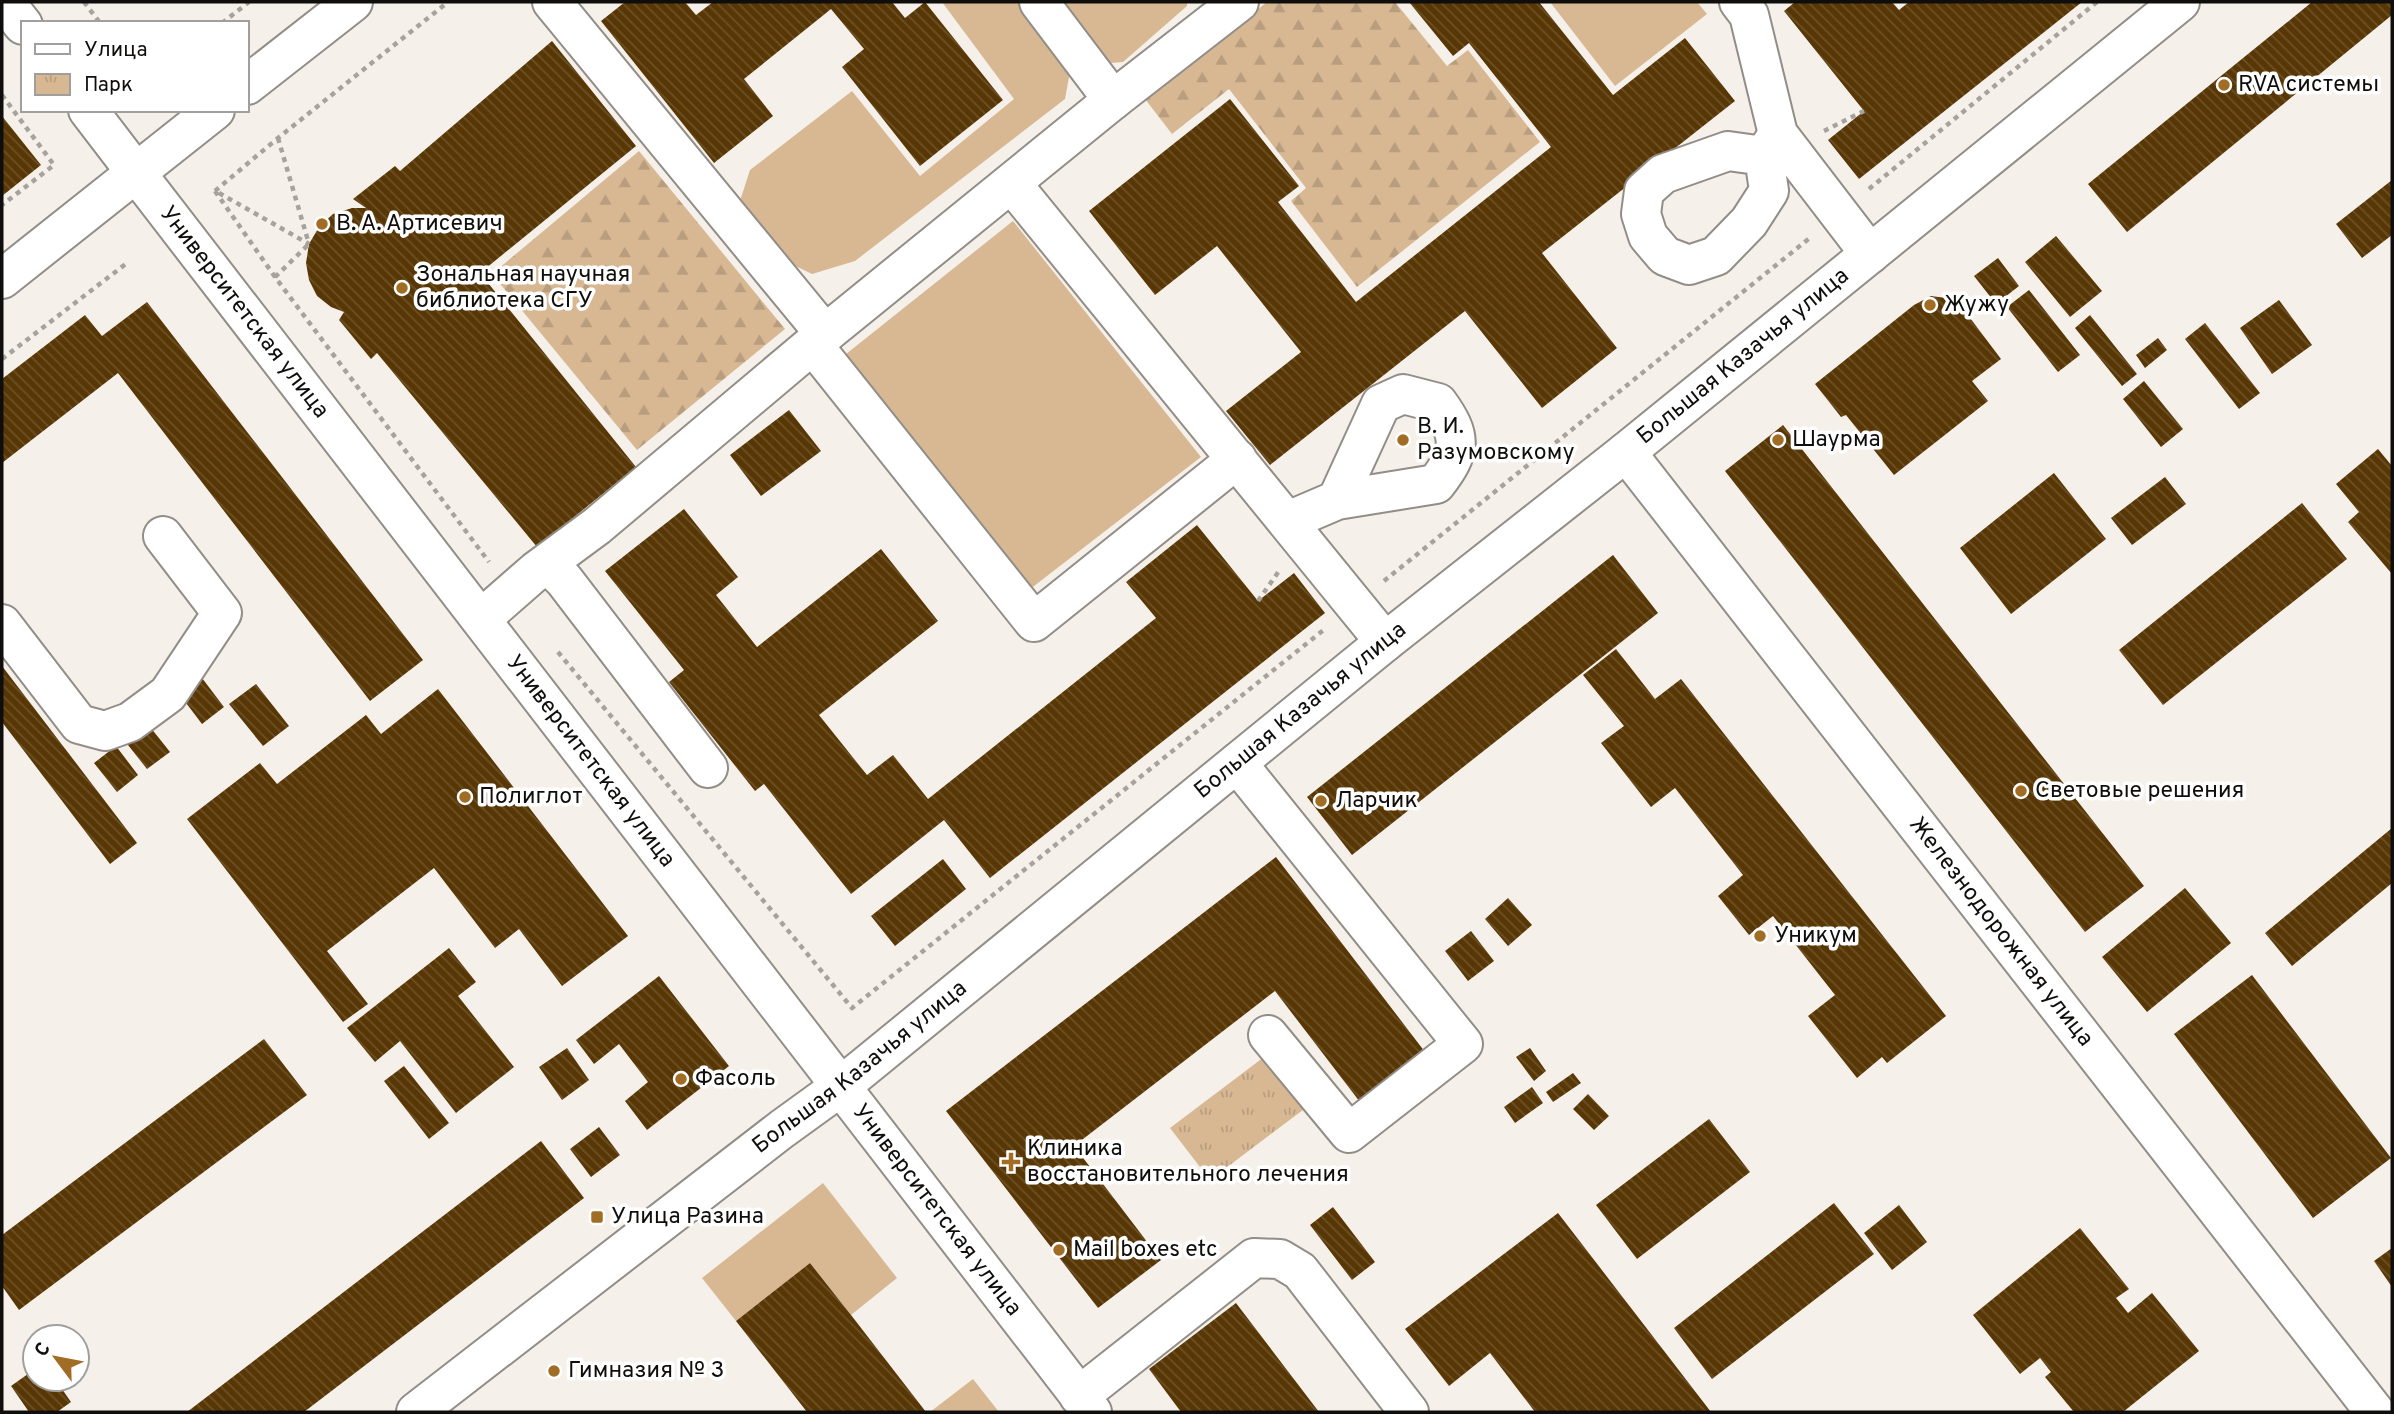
<svg xmlns="http://www.w3.org/2000/svg" width="2394" height="1414" font-family="Overpass,sans-serif">
<defs>
<pattern id="forest-firs" width="22" height="20" patternUnits="userSpaceOnUse" patternTransform="scale(1.75)"><rect width="22" height="20" fill="#d8b893"/><path d="M5 1l3.5 6h-7zM16 11l3.5 6h-7z" fill="#b89d7e"/></pattern>
<pattern id="park-tufts" width="24" height="20" patternUnits="userSpaceOnUse" patternTransform="scale(1.75)"><rect width="24" height="20" fill="#d8b893"/><path d="M3 7l-1-3M5 7V3M7 7l1-3M15 17l-1-3M17 17v-4M19 17l1-3" fill="none" stroke="#b89d7e"/></pattern>
<pattern id="building-back-hatch" width="6" height="6" patternUnits="userSpaceOnUse" patternTransform="scale(1.75)"><rect width="6" height="6" fill="#583705"/><path d="M-1 5l2 2M0 0l6 6M5-1l2 2" fill="none" stroke="#6b5128"/></pattern>
</defs>
<rect width="100%" height="100%" fill="#f6f0ea"/>
<path fill="#d8b893" d="M 942,2 L 1022,2 L 1065,56 L 1069,77 L 1065,99 L 855,261 L 812,274 L 777,257 L 738,207 L 750,170 L 852,91 L 920,176 L 1014,99 Z
M 1059,2 L 1187,2 L 1187,6 L 1123,62 L 1110,63 L 1059,7 Z
M 1550,2 L 1697,2 L 1707,14 L 1615,86 Z
M 1013,221 L 1201,457 L 1025,593 L 836,362 Z
M 823,1183 L 897,1278 L 851,1315 L 810,1263 L 736,1321 L 702,1278 Z
M 973,1379 L 999,1412 L 930,1412 Z"/>
<path fill="url(#forest-firs)" d="M 1267,2 L 1395,2 L 1447,66 L 1468,50 L 1540,142 L 1357,287 L 1291,201 L 1306,188 L 1229,89 L 1172,134 L 1145,99 Z
M 639,151 L 785,329 L 637,450 L 492,274 Z"/>
<path fill="url(#park-tufts)" d="M 1264,1057 L 1303,1110 L 1210,1180 L 1170,1128 Z"/>
<path fill="url(#building-back-hatch)" d="M 625,2 L 685,2 L 696,15 L 713,2 L 892,2 L 905,18 L 925,2 L 1003,100 L 920,166 L 842,67 L 864,49 L 831,9 L 744,79 L 773,116 L 714,163 L 601,21 Z
M 1409,2 L 1539,2 L 1613,95 L 1685,38 L 1735,101 L 1542,253 L 1617,348 L 1542,408 L 1465,311 L 1270,465 L 1226,411 L 1301,352 L 1217,246 L 1155,295 L 1089,211 L 1230,99 L 1299,186 L 1278,202 L 1356,302 L 1551,147 L 1469,43 L 1453,56 Z
M 1795,2 L 1892,2 L 1899,10 L 1909,2 L 2082,2 L 1859,179 L 1828,140 L 1864,111 L 1784,11 Z
M 2312,2 L 2392,2 L 2392,15 L 2127,232 L 2088,184 Z
M 552,41 L 636,146 L 480,273 L 636,467 L 537,547 L 377,353 L 371,359 L 339,320 L 344,312 L 331,307 L 317,296 L 309,280 L 306,263 L 309,244 L 319,227 L 333,214 L 352,208 L 366,208 L 353,199 L 395,166 L 400,171 Z
M 2,116 L 41,165 L 2,196 Z
M 2392,180 L 2392,235 L 2362,258 L 2336,224 Z
M 2056,236 L 2102,291 L 2070,317 L 2025,262 Z
M 1998,258 L 2019,286 L 1996,304 L 1974,276 Z
M 2029,290 L 2080,355 L 2058,372 L 2007,307 Z
M 1931,296 L 1946,298 L 1958,302 L 2001,359 L 1972,381 L 1988,401 L 1894,475 L 1846,415 L 1841,417 L 1815,384 L 1914,305 Z
M 2279,300 L 2312,345 L 2272,374 L 2240,328 Z
M 147,302 L 423,660 L 370,701 L 118,373 L 2,463 L 2,379 L 85,315 L 102,336 Z
M 2090,315 L 2137,374 L 2122,386 L 2075,328 Z
M 2205,323 L 2260,393 L 2239,409 L 2185,339 Z
M 2158,338 L 2167,350 L 2145,368 L 2136,355 Z
M 2144,381 L 2183,429 L 2161,447 L 2123,399 Z
M 789,410 L 821,451 L 761,496 L 730,455 Z
M 1783,425 L 2144,886 L 2085,932 L 1725,471 Z
M 2378,449 L 2392,466 L 2392,574 L 2348,522 L 2359,512 L 2336,484 Z
M 2054,473 L 2106,539 L 2011,614 L 1960,548 Z
M 2165,477 L 2186,504 L 2132,545 L 2111,518 Z
M 2302,503 L 2347,559 L 2163,705 L 2119,650 Z
M 684,509 L 738,577 L 716,595 L 757,647 L 881,549 L 938,621 L 819,715 L 867,775 L 893,755 L 928,799 L 1156,618 L 1126,582 L 1197,525 L 1258,601 L 1294,573 L 1325,613 L 990,878 L 944,820 L 851,894 L 764,784 L 755,791 L 669,682 L 684,670 L 605,571 Z
M 1613,555 L 1658,613 L 1352,855 L 1307,797 Z
M 1616,649 L 1655,699 L 1681,679 L 1946,1016 L 1887,1063 L 1882,1057 L 1857,1078 L 1808,1016 L 1835,995 L 1773,916 L 1749,935 L 1718,896 L 1743,875 L 1675,788 L 1651,807 L 1601,743 L 1624,726 L 1583,675 Z
M 2,666 L 137,843 L 110,864 L 2,722 Z
M 202,678 L 224,707 L 202,724 L 180,695 Z
M 256,684 L 289,726 L 263,746 L 229,704 Z
M 438,689 L 628,936 L 562,986 L 519,929 L 495,948 L 434,868 L 327,951 L 368,1004 L 343,1022 L 187,819 L 260,763 L 277,784 L 366,715 L 381,734 Z
M 147,723 L 170,752 L 147,769 L 124,740 Z
M 116,746 L 138,775 L 117,792 L 94,763 Z
M 2392,828 L 2392,883 L 2292,966 L 2265,933 Z
M 1276,857 L 1425,1052 L 1360,1102 L 1275,991 L 1074,1146 L 1161,1260 L 1098,1308 L 946,1111 Z
M 943,859 L 966,889 L 895,946 L 871,916 Z
M 2185,888 L 2231,943 L 2147,1012 L 2102,957 Z
M 1508,898 L 1532,925 L 1508,946 L 1485,919 Z
M 1471,931 L 1494,961 L 1468,981 L 1445,951 Z
M 449,948 L 476,982 L 458,996 L 514,1067 L 456,1113 L 400,1041 L 375,1062 L 347,1028 Z
M 2252,975 L 2391,1158 L 2313,1218 L 2174,1034 Z
M 659,976 L 729,1066 L 647,1130 L 625,1101 L 648,1082 L 619,1044 L 594,1064 L 576,1040 Z
M 264,1039 L 307,1095 L 19,1310 L 2,1286 L 2,1235 Z
M 567,1048 L 589,1080 L 562,1100 L 539,1067 Z
M 1530,1048 L 1546,1071 L 1534,1081 L 1516,1057 Z
M 404,1066 L 449,1123 L 429,1139 L 384,1081 Z
M 1573,1073 L 1581,1083 L 1553,1102 L 1546,1092 Z
M 1532,1087 L 1543,1103 L 1515,1123 L 1504,1107 Z
M 1588,1094 L 1609,1116 L 1594,1130 L 1573,1109 Z
M 1709,1119 L 1750,1172 L 1637,1259 L 1596,1205 Z
M 599,1127 L 620,1155 L 591,1177 L 570,1149 Z
M 541,1141 L 584,1198 L 304,1412 L 187,1412 Z
M 1834,1203 L 1874,1254 L 1712,1379 L 1674,1328 Z
M 1899,1205 L 1927,1242 L 1892,1270 L 1864,1233 Z
M 1333,1207 L 1375,1262 L 1352,1280 L 1310,1225 Z
M 1558,1213 L 1711,1412 L 1535,1412 L 1490,1353 L 1449,1386 L 1405,1329 Z
M 2080,1228 L 2129,1289 L 2116,1298 L 2128,1313 L 2152,1293 L 2199,1351 L 2123,1412 L 2074,1412 L 2045,1377 L 2051,1372 L 2040,1358 L 2020,1374 L 1973,1315 Z
M 2392,1248 L 2392,1287 L 2374,1261 Z
M 810,1263 L 851,1315 L 926,1412 L 807,1412 L 736,1321 Z
M 1236,1303 L 1319,1412 L 1181,1412 L 1149,1369 Z
M 35,1369 L 35,1379 L 55,1379 L 71,1402 L 57,1412 L 29,1412 L 11,1386 Z"/>
<g fill="none" stroke-linecap="round" stroke-linejoin="round">
<defs>
<g id="minor">
<path d="M 5,2 L 23,25"/>
<path d="M 552,2 L 825,334"/>
<path d="M 1039,2 L 1113,100"/>
<path d="M 1739,2 L 1749,15 L 1778,134 L 1870,254"/>
<path d="M 88,110 L 137,174"/>
<path d="M 1764,156 L 1769,191 L 1749,222 L 1716,256 L 1689,265 L 1665,256 L 1648,236 L 1641,214 L 1644,191 L 1663,174 L 1728,151 L 1764,156 L 1778,134"/>
<path d="M 1012,184 L 1385,642"/>
<path d="M 813,345 L 1034,622 L 1237,459"/>
<path id="s1" d="M 1626,452 L 2375,1412"/>
<path d="M 1288,521 L 1337,500 L 1381,404 L 1403,394 L 1438,403 C 1462,436 1462,451 1436,484 L 1337,500"/>
<path d="M 548,564 L 564,580 L 708,768"/>
<path d="M 481,619 L 536,571 L 597,526 L 825,334 L 1113,100 L 1239,2"/>
<path d="M 2,624 L 79,724 L 105,731 L 130,722 L 168,694 L 222,613 L 163,536"/>
<path d="M 1237,763 L 1463,1044 L 1349,1133 L 1268,1035"/>
<path d="M 1079,1396 L 1254,1258 L 1280,1259 L 1300,1271 L 1409,1412"/>
<path id="s2" d="M 416,1412 L 782,1129 L 840,1087 L 1385,642 L 1626,452 L 2180,2"/>
</g>
<g id="major">
<path d="M 247,85 L 353,2"/>
<path id="s3" d="M 137,174 L 1092,1412"/>
<path d="M 2,279 L 215,110"/>
</g>
</defs>
<use href="#minor" stroke="#928d87" stroke-width="42"/>
<use href="#major" stroke="#928d87" stroke-width="42"/>
<path stroke="#a6a29d" stroke-width="4.5" stroke-dasharray="5 5" stroke-linecap="butt" d="M 84,2 L 100,23
M 222,23 L 249,2
M 2,95 L 54,165 L 2,205
M 1824,131 L 1864,111
M 278,138 L 309,244
M 1869,189 L 2097,2
M 215,191 L 275,277 L 489,562
M 215,191 L 278,138 L 448,2
M 219,193 L 309,244
M 275,277 L 309,244
M 2,359 L 127,263
M 1384,581 L 1811,237
M 1258,601 L 1279,571
M 558,652 L 852,1008 L 1326,628"/>
<use href="#minor" stroke="#fff" stroke-width="38"/>
<use href="#major" stroke="#fff" stroke-width="38"/>
</g>
<g fill="#a16d25" stroke="#fff" stroke-width="2.5">
<circle cx="2224" cy="85" r="7"/>
<circle cx="322" cy="224" r="7"/>
<circle cx="402" cy="288" r="7"/>
<circle cx="1930" cy="305" r="7"/>
<circle cx="1403" cy="440" r="7"/>
<circle cx="1778" cy="440" r="7"/>
<circle cx="2021" cy="791" r="7"/>
<circle cx="465" cy="797" r="7"/>
<circle cx="1321" cy="801" r="7"/>
<circle cx="1760" cy="936" r="7"/>
<circle cx="681" cy="1079" r="7"/>
<path d="M1007.5 1151.5h7v7h7v7h-7v7h-7v-7h-7v-7h7z"/>
<rect x="590" y="1210" width="14" height="14" rx="3.5"/>
<circle cx="1059" cy="1250" r="7"/>
<circle cx="554" cy="1371" r="7"/>
</g>
<g text-anchor="middle" dominant-baseline="central" stroke-width="7" stroke-linejoin="round" paint-order="stroke">
<g font-size="23" fill="#0f0e0c" stroke="#fff" text-anchor="start">
<text x="2238" y="85">RVA системы</text>
<text x="336" y="224">В. А. Артисевич</text>
<text x="416" y="275">Зональная научная<tspan x="416" dy="26">библиотека СГУ</tspan></text>
<text x="1944" y="305">Жужу</text>
<text x="1417" y="427">В. И.<tspan x="1417" dy="26">Разумовскому</tspan></text>
<text x="1792" y="440">Шаурма</text>
<text x="2035" y="791">Световые решения</text>
<text x="479" y="797">Полиглот</text>
<text x="1335" y="801">Ларчик</text>
<text x="1774" y="936">Уникум</text>
<text x="695" y="1079">Фасоль</text>
<text x="1027" y="1149">Клиника<tspan x="1027" dy="26">восстановительного лечения</tspan></text>
<text x="611" y="1217">Улица Разина</text>
<text x="1073" y="1250">Mail boxes etc</text>
<text x="568" y="1371">Гимназия № 3</text>
</g>
<g font-size="23" fill="#0f0e0c" stroke="#fff">
<text stroke="none"><textPath href="#s3" startOffset="175">Университетская улица</textPath></text>
<text stroke="none"><textPath href="#s2" startOffset="1696">Большая Казачья улица</textPath></text>
<text stroke="none"><textPath href="#s2" startOffset="1129">Большая Казачья улица</textPath></text>
<text stroke="none"><textPath href="#s3" startOffset="742">Университетская улица</textPath></text>
<text stroke="none"><textPath href="#s1" startOffset="609">Железнодорожная улица</textPath></text>
<text stroke="none"><textPath href="#s2" startOffset="562">Большая Казачья улица</textPath></text>
<text stroke="none"><textPath href="#s3" startOffset="1309">Университетская улица</textPath></text>
</g>
</g>
<rect width="2394" height="1414" fill="none" stroke="#0f0e0c" stroke-width="7"/>
<rect x="21" y="21" width="228" height="91" fill="#ffffff" stroke="#9f9f9e" stroke-width="2"/>
<rect x="35" y="44" width="35" height="10" fill="#ffffff" stroke="#9f9f9e" stroke-width="2"/>
<text x="84" y="56" font-size="21" fill="#0f0e0c">Улица</text>
<rect x="35" y="74" width="35" height="21" fill="url(#park-tufts)" stroke="#9f9f9e" stroke-width="2"/>
<text x="84" y="91" font-size="21" fill="#0f0e0c">Парк</text>
<g transform="translate(56 1358) rotate(302)"><circle r="33" fill="#ffffff" stroke="#9f9f9e" stroke-width="2"/>
<path d="M0-5L12 26L0 18L-12 26Z" fill="#a16d25"/>
<text y="-10" font-size="19" font-weight="bold" text-anchor="middle" fill="#0f0e0c">С</text>
</g>
</svg>
